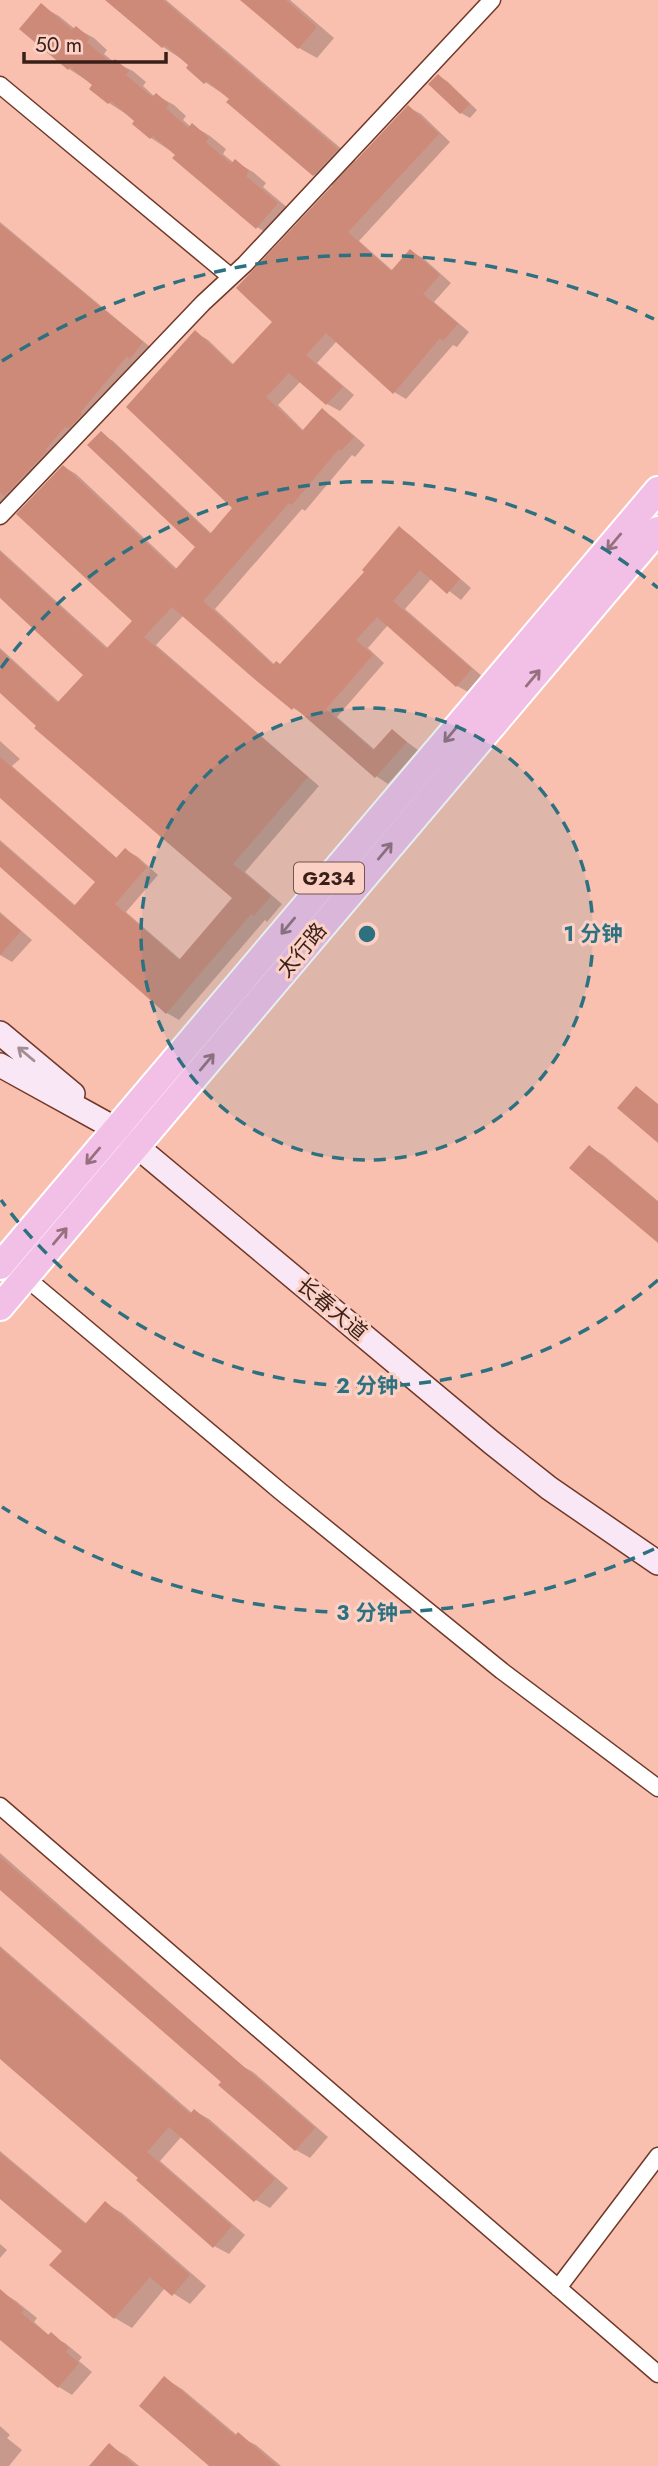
<svg xmlns="http://www.w3.org/2000/svg" width="658" height="2466" font-family="Jost,'Noto Sans SC',sans-serif">
<rect width="100%" height="100%" fill="#f9c0b0"/>
<path fill="#0003" d="M 108,0 L 166,0 L 357,162 L 408,107 L 421,114 L 450,142 L 359,241 L 393,271 L 410,251 L 423,258 L 451,283 L 434,302 L 469,332 L 457,347 L 453,345 L 406,399 L 394,392 L 337,341 L 317,363 L 354,395 L 340,411 L 327,404 L 301,381 L 278,405 L 304,431 L 322,411 L 334,418 L 365,445 L 355,457 L 352,455 L 305,511 L 302,509 L 215,609 L 275,665 L 281,665 L 367,572 L 399,528 L 411,536 L 471,588 L 461,600 L 432,578 L 405,609 L 483,677 L 470,693 L 457,686 L 388,625 L 368,648 L 384,663 L 337,717 L 375,750 L 392,731 L 418,750 L 388,784 L 376,776 L 305,715 L 293,708 L 184,615 L 156,645 L 319,786 L 245,872 L 282,904 L 267,922 L 265,920 L 179,1020 L 167,1013 L 0,865 L 0,840 L 76,906 L 98,881 L 0,796 L 0,741 L 20,759 L 12,766 L 118,859 L 126,850 L 138,857 L 158,875 L 126,912 L 181,960 L 235,898 L 0,690 L 0,648 L 60,703 L 86,675 L 0,596 L 0,550 L 109,649 L 135,621 L 64,467 L 76,474 L 177,569 L 197,547 L 101,434 L 113,441 L 212,534 L 235,508 L 195,332 L 208,340 L 234,365 L 275,322 L 334,186 L 314,175 L 231,99 L 205,82 L 191,65 L 163,47 Z
M 242,0 L 290,0 L 334,38 L 317,58 L 299,48 Z
M 41,6 L 59,16 L 75,29 L 76,28 L 94,38 L 107,50 L 104,54 L 114,62 L 133,71 L 146,82 L 143,86 L 155,97 L 156,95 L 174,105 L 186,116 L 183,120 L 191,127 L 192,125 L 210,136 L 226,149 L 223,154 L 234,163 L 236,162 L 253,172 L 266,183 L 263,187 L 295,214 L 275,238 L 257,227 L 177,155 L 151,138 L 137,121 L 109,103 L 92,88 L 94,85 L 69,69 Z
M 438,76 L 447,81 L 477,110 L 470,118 L 461,113 Z
M 0,222 L 155,351 L 0,519 Z
M 0,912 L 32,940 L 12,962 L 0,955 Z
M 589,1147 L 603,1155 L 658,1201 L 658,1240 Z
M 0,1853 L 244,2067 L 253,2072 L 328,2137 L 310,2158 L 296,2150 L 224,2082 L 0,1887 Z
M 0,1946 L 192,2113 L 195,2111 L 209,2119 L 288,2188 L 270,2208 L 256,2200 L 182,2136 L 160,2161 L 245,2235 L 229,2254 L 214,2246 L 141,2178 L 0,2056 Z
M 0,2151 L 87,2224 L 105,2203 L 122,2213 L 206,2286 L 190,2304 L 165,2288 L 132,2328 L 115,2318 L 64,2250 L 0,2197 Z
M 0,2244 L 7,2250 L 0,2258 Z
M 3,2293 L 16,2301 L 37,2318 L 34,2322 L 50,2336 L 65,2343 L 82,2357 L 79,2361 L 92,2372 L 72,2395 L 59,2387 L 0,2337 L 0,2296 Z
M 164,2378 L 182,2389 L 238,2436 L 256,2445 L 281,2466 L 213,2466 Z
M 0,2426 L 10,2435 L 7,2438 L 22,2450 L 9,2466 L 0,2466 Z
M 109,2446 L 127,2456 L 139,2466 L 91,2466 Z"/>
<path fill="#cd8a78" d="M 105,0 L 163,0 L 338,149 L 313,176 L 226,102 L 229,99 L 207,81 L 204,84 L 186,68 L 188,65 L 165,45 L 162,48 Z
M 240,0 L 286,0 L 317,27 L 298,49 Z
M 41,3 L 72,30 L 76,26 L 90,38 L 87,42 L 111,63 L 115,59 L 129,71 L 126,75 L 152,97 L 156,93 L 169,104 L 166,108 L 188,128 L 192,123 L 209,138 L 206,142 L 231,164 L 235,159 L 249,171 L 246,176 L 278,203 L 256,229 L 172,158 L 175,155 L 153,136 L 150,139 L 132,124 L 134,121 L 111,101 L 108,104 L 89,89 L 92,85 L 70,67 L 68,70 L 19,29 Z
M 438,74 L 470,104 L 460,114 L 428,84 Z
M 408,105 L 439,134 L 348,232 L 391,271 L 410,249 L 440,275 L 423,294 L 458,324 L 443,341 L 440,338 L 393,394 L 326,333 L 306,355 L 343,387 L 326,405 L 289,373 L 266,397 L 302,431 L 322,408 L 354,437 L 341,451 L 339,449 L 292,505 L 289,503 L 203,601 L 273,665 L 276,661 L 280,664 L 364,572 L 362,570 L 399,526 L 460,579 L 447,594 L 420,570 L 393,601 L 472,669 L 456,687 L 377,617 L 356,640 L 373,655 L 326,709 L 373,750 L 392,729 L 407,742 L 375,778 L 294,707 L 292,710 L 252,677 L 172,607 L 144,637 L 308,777 L 233,864 L 271,896 L 254,916 L 251,914 L 166,1014 L 0,867 L 0,842 L 74,906 L 95,882 L 0,798 L 0,757 L 116,858 L 125,848 L 147,867 L 115,904 L 179,960 L 232,898 L 34,728 L 36,726 L 0,693 L 0,650 L 57,703 L 83,675 L 0,598 L 0,552 L 106,649 L 132,621 L 16,514 L 63,465 L 175,570 L 195,547 L 87,445 L 101,431 L 210,534 L 232,508 L 126,407 L 195,330 L 232,365 L 272,322 L 236,288 Z
M 0,224 L 143,342 L 130,359 L 127,356 L 81,412 L 82,414 L 69,428 L 65,427 L 46,449 L 48,450 L 4,496 L 0,492 Z
M 0,914 L 21,931 L 0,955 Z
M 636,1086 L 658,1104 L 658,1143 L 617,1108 Z
M 589,1145 L 658,1202 L 658,1243 L 569,1168 Z
M 0,1857 L 315,2128 L 295,2151 L 218,2085 L 221,2082 L 0,1890 Z
M 0,1948 L 190,2114 L 194,2109 L 275,2179 L 254,2202 L 169,2127 L 147,2152 L 232,2226 L 213,2248 L 136,2180 L 138,2178 L 0,2059 Z
M 0,2153 L 85,2224 L 105,2201 L 190,2275 L 172,2296 L 150,2277 L 114,2319 L 49,2265 L 62,2251 L 0,2199 Z
M 0,2289 L 24,2310 L 21,2313 L 48,2335 L 51,2332 L 69,2348 L 66,2352 L 79,2363 L 58,2388 L 0,2340 Z
M 164,2376 L 235,2436 L 238,2432 L 277,2466 L 209,2466 L 139,2406 Z
M 109,2443 L 135,2466 L 89,2466 Z"/>
<g fill="none" stroke-linecap="round" stroke-linejoin="round">
<defs>
<path id="minor" d="M 0,85 L 231,277
M 0,516 L 203,303 L 245,264 L 492,0
M 25,1277 L 280,1491 L 502,1671 L 658,1788
M 0,1806 L 658,2374
M 558,2288 L 658,2156"/>
<path id="secondary" d="M 0,1033 L 73,1094
M 0,1065 L 116,1129 L 491,1442 L 549,1488 L 658,1563"/>
<path id="trunk" d="M 0,1266 L 658,490
M 0,1307 L 658,530"/>
</defs>
<use href="#minor" stroke="#713727" stroke-width="19"/>
<use href="#secondary" stroke="#713727" stroke-width="26"/>
<use href="#trunk" stroke="#fff" stroke-width="30"/>
<use href="#minor" stroke="#fff" stroke-width="16"/>
<use href="#secondary" stroke="#fae7f5" stroke-width="23"/>
<use href="#trunk" stroke="#f2c0e6" stroke-width="26"/>
</g>
<defs><path id="oneway-shaft" d="M-6 0H5M1.5-3L5.5 0L1.5 3" fill="none" stroke-width="1.6" stroke-linecap="round" stroke-linejoin="round" transform="scale(1.75)"/></defs>
<g stroke="#96707f">
<use href="#oneway-shaft" transform="translate(614 542) rotate(130)"/>
<use href="#oneway-shaft" transform="translate(533 678) rotate(-50)"/>
<use href="#oneway-shaft" transform="translate(451 734) rotate(130)"/>
<use href="#oneway-shaft" transform="translate(385 851) rotate(-50)"/>
<use href="#oneway-shaft" transform="translate(288 926) rotate(130)"/>
<use href="#oneway-shaft" transform="translate(207 1062) rotate(-50)"/>
<use href="#oneway-shaft" transform="translate(93 1156) rotate(130)"/>
<use href="#oneway-shaft" transform="translate(60 1236) rotate(-50)"/>
</g>
<use stroke="#a38d92" href="#oneway-shaft" transform="translate(26 1054) rotate(-140)"/>
<circle cx="367" cy="934" r="226" fill="#2d7181" fill-opacity=".12"/>
<g fill="none" stroke="#2d7181" stroke-width="3.5" stroke-dasharray="12 9">
<circle cx="367" cy="934" r="226"/>
<path d="M658 1280A452 452 0 0 1 1 1200M1 668A452 452 0 0 1 658 588"/>
<path d="M654 1549A679 679 0 0 1 2 1507M2 361A679 679 0 0 1 654 319"/>
</g>
<g text-anchor="middle" dominant-baseline="central" stroke-width="6" stroke-linejoin="round" paint-order="stroke">
<rect fill="#fcd1c5" stroke="#74544c" stroke-width="2" x="294" y="862.5" width="70" height="31" rx="5"/>
<g font-size="19" font-weight="bold" fill="#391f18">
<text x="329" y="878">G234</text>
</g>
<g font-size="21" fill="#391f18" stroke="#fcd1c5">
<text transform="translate(302 950) rotate(-50)">太行路</text>
<text transform="translate(332 1309) rotate(40)">长春大道</text>
</g>
</g>
<circle cx="367" cy="934" r="10" fill="#2d7181" stroke="#fcd1c5" stroke-width="3.5"/>
<g font-size="21" text-anchor="middle" font-weight="bold" fill="#2d7181" stroke="#fcd1c5" stroke-width="6" stroke-linejoin="round" paint-order="stroke">
<text x="593" y="941">1 分钟</text>
<text x="367" y="1393">2 分钟</text>
<text x="367" y="1620">3 分钟</text>
</g>
<path d="M24 52v10h142v-10" fill="none" stroke="#391f18" stroke-width="3.5"/>
<text x="35" y="52" font-size="21" fill="#391f18" stroke="#fcd1c5" stroke-width="5" paint-order="stroke">50 m</text>
</svg>
